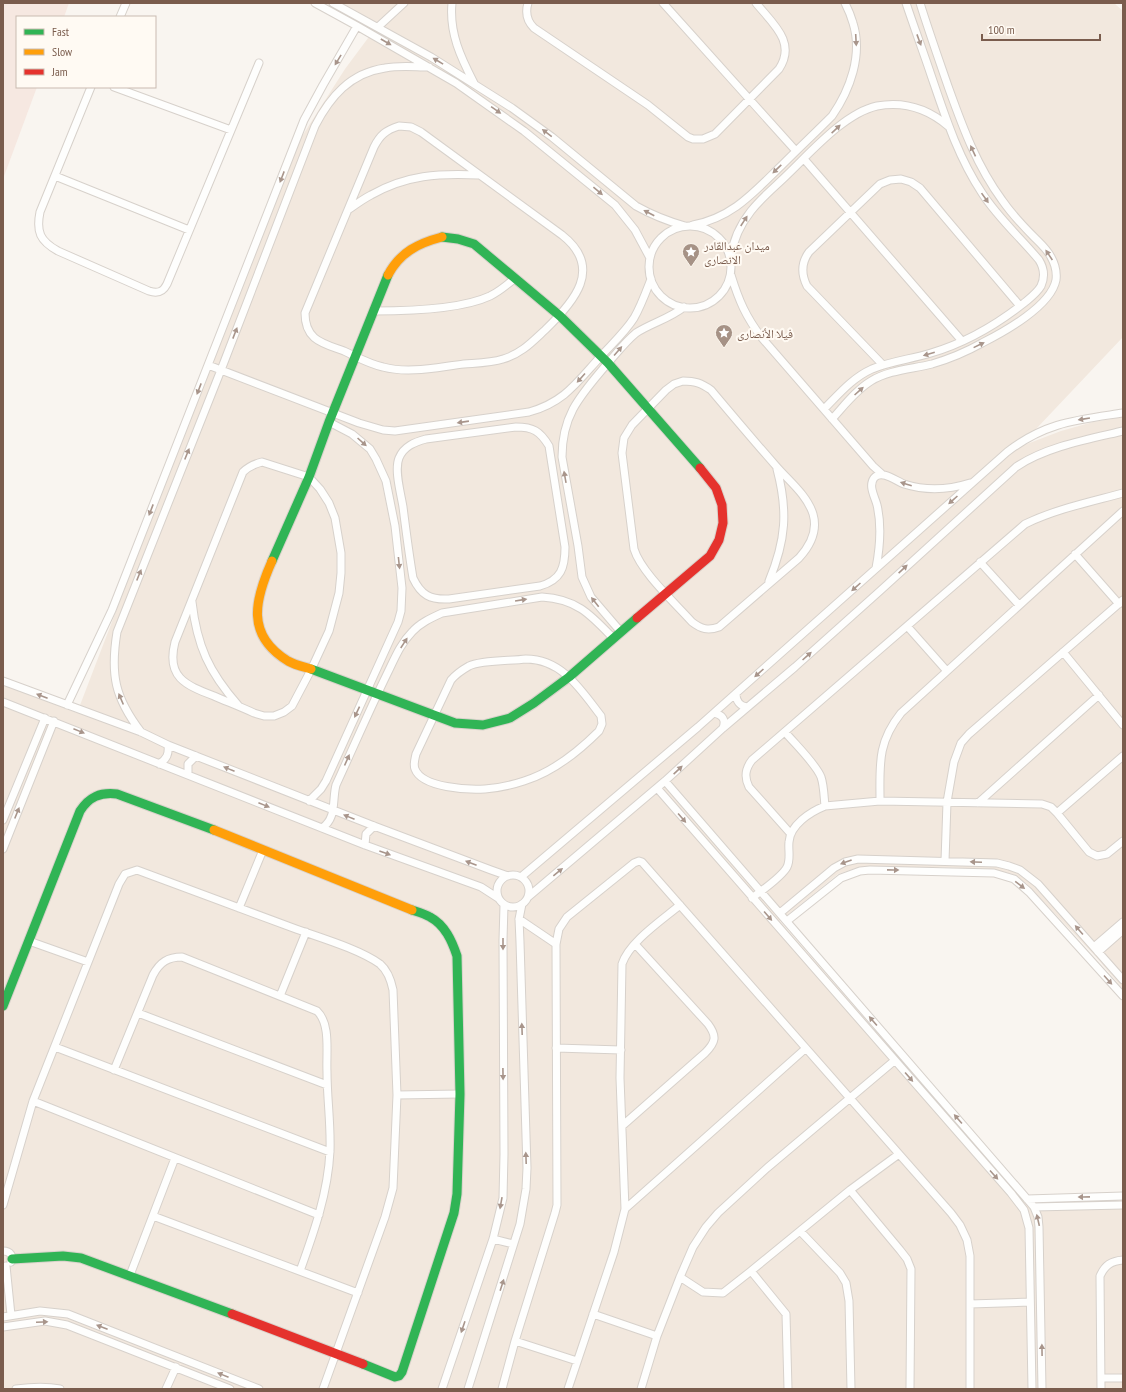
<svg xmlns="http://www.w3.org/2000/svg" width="1126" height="1392" font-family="'PT Sans Narrow','Noto Naskh Arabic',sans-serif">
<rect width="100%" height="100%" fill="#f9f5f0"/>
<path fill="#f2e8de" d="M 325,3 L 1114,3 L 1123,11 L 1123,337 L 1019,447 L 1061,431 L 1093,422 L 1123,417 L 1123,989 L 1096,957 L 1026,883 L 1013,874 L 989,869 L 940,867 L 868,867 L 856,868 L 838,874 L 780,921 L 1025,1203 L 1123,1201 L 1123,1389 L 3,1389 L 3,684 L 77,713 L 292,152 L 345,69 L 374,30 Z"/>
<path fill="#f6e8e1" d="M 3,3 L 69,3 L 64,17 L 17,17 L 17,87 L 37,87 L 3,179 Z"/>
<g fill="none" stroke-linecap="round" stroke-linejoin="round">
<defs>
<path id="street" d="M 315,3 L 357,26 L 456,83 L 524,131 L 615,205 L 635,230 L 650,258
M 333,3 L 431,57 L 512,108 L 552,137 L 636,206 C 652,215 667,221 685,226
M 452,3 C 449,33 461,58 474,83
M 528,3 C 525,13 527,21 534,28 L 648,105 L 688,137 L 693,139 L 703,139 L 715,134 L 779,69 C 797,42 772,23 756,3
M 663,3 L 796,151
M 120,17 L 126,3
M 378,27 L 404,3
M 91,87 L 40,212 C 36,232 40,241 58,251 L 149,291 C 158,294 163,292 167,284 L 259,63
M 114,87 L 231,130
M 399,126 L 411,127 L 421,132 L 562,235 C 604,268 574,302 545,330 C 532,342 521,354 503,359 C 491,363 477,363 464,364 C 438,367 409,374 383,367 C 369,364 357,357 344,351 C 322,343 305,340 305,313 L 374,147 C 380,135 386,130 399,126 Z
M 804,159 L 962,341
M 55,176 L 189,230
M 348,210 C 355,205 363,199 371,195 C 406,175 439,173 479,175
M 693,225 C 733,217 753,193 781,166 C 798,149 815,133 832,116 C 850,90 863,55 853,23 C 851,16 848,9 845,3
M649 267a41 41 0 1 1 82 0a41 41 0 1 1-82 0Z
M 731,257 C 733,240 740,225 751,211 C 762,197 776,186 788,174 C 812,151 845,113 877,106 C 904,101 928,109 948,126
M 731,275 C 739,301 746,317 762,338 L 873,466 L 883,475
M 374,311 C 407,311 460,310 490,296 C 500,291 507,285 515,278
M 208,365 L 359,423 L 383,430 L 395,431 L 529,412 C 565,402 577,382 602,355 C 613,343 625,332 634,318 C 641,306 646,292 651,279
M 883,365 L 807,286 C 801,274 801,263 809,252 L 880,184 L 890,180 L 901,179 L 911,182 L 920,188 L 1020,306
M 683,381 C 695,381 701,383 711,390 C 732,415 754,441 776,466 C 789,481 807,495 813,514 C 818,531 810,546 799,558 L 719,627 C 708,631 701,629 692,622 C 675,603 641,572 634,549 L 622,453 L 624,438 L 632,425 L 666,390 L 674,384 Z
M 824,409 C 839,394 852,378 872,369 C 891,361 912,359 931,353 C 965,343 996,325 1024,303 C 1030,298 1037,293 1041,286 C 1045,277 1044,268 1039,260 C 1020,237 998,218 982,193 C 958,157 945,116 931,75 C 923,51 914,27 906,3
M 832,419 C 844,406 856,390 871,381 C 889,370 912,369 932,364 C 949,359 966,352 982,343 C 1004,332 1051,306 1056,280 C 1057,272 1055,264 1051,257 C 1047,249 1040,243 1034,237 C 1022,225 1011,213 1002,200 C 977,166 963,128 949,89 C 939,60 929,32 920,3
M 516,427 C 533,427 540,431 549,446 L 565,547 C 565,568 561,580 540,586 L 449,599 C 430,600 421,595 413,578 C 409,554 406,531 403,507 C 401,494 394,470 399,458 C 404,446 415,442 426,439 Z
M 262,462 L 309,477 L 320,489 L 329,503 L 335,518 L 341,553 L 341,573 L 339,593 L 329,631 L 311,670 L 292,706 L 284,712 L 274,716 L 264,716 L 254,713 C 241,707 228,702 214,696 C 185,685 166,677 175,642 L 243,472 C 249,466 254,464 262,462 Z
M 1075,554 L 1119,604
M 980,562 L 1019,605
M 876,568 C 880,547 882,526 877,505 C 875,497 868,486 874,478 C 881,469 896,481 904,484 C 926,491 948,490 970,483
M 769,581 C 786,540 788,511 777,469
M 192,602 C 197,646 209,672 238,705
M 907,626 L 946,670
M 621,632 L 591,597 L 582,577 L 578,546 L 562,457 C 562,414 581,395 607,364 C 616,354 625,342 636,333 C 651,323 669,319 684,307
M 1063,652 L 1123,725
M 526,659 C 562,659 581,690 601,716 L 602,724 L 599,731 C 578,752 553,772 524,781 C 512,785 498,788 485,789 C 469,790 422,788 415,769 C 413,764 415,759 416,754 L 451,680 C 456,674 462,670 469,666 C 482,660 510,661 526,659 Z
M 3,681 L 141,732 L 168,745 L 374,826 L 491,870 L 508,876
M 736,694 C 736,701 740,706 747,707
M 3,702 L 365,845 L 481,887 L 498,898
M 67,705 L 112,610 L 304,120 L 323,85 L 357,26
M 714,713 C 723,715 726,720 723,728
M 141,732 C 115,698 110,675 117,632 L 221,370 L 315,126 C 330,97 350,73 385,68 C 400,65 415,67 429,67
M 785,732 C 795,744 816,764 821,777 C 824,786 824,797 825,806
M 159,764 C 167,759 169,754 168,745
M 188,774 L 188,764 L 196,756
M 665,781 L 1034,1207 L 1038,1217 L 1039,1227 L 1042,1389
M 657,788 L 1011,1193 L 1024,1210 L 1029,1228 L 1032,1389
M 309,801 L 321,789 L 326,781 L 398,622 L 401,611 L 402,588 L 395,526 L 386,481 L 376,459 L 370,449 L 352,434 L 329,422
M 880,801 C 880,765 877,743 901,713 L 1123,511
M 978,803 L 1099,695
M 1057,813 L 1123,756
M 3,820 L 45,718
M 322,828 C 337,818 332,800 336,785 C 353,748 369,711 387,674 C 394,660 400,644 412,632 C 420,623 431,618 442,613 L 542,597 C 577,599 591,615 613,638
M 790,833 L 749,787 C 744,777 745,769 752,760 L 1025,524 C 1056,509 1090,502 1123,493
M 365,845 L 366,834 L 374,826
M 3,849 L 54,721
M 945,861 L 947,802 L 954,762 L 961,743 L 969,734 L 1123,600
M497 891a16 16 0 1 1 32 0a16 16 0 1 1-32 0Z
M 521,877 L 698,727 L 1007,452 C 1046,422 1077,420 1123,413
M 528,897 L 665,781 L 723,728 L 795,667 L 881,590 L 1016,467 C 1045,447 1089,439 1123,431
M 752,898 C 761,891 782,877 787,867 C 791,859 788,850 789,842 C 790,825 810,812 825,806 L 880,801 L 1042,804 L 1051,807 L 1057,813 L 1089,852 L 1097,856 L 1107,854 L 1123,841
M 239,908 L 263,850
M 780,913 L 834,868 L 845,862 L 858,859 L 997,863 L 1009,866 L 1020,870 L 1038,884 L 1123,980
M 519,919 L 556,944
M 787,921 L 841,878 L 860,871 L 870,870 L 994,873 L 1014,879 L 1029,892 L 1123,996
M 29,941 L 88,962
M 1094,947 L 1123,922
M 1098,952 L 1123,930
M 280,996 L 306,932
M 138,1013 L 327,1085
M 55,1047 L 330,1152
M 556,1048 L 621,1050
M 114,1070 L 153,975 C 160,962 168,957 182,957 L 317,1011 C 331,1024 326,1053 327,1072 C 327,1098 331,1124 330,1151 C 328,1193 314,1232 300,1271
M 397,1095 L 460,1094
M 33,1101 L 319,1215
M 622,1126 L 705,1053 C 716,1042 717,1036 708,1024 L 635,944
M 850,1190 L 900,1250 L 907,1259 L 911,1269 L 910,1389
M 1027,1199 L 1123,1196
M 3,1205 L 33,1101 L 119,884 L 125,874 L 137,870 C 190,890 243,909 296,929 C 321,938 359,949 380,964 C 388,971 391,980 393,990 L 397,1095 L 393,1188 L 385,1217 L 323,1389
M 1034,1207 L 1123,1205
M 625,1209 L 805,1049
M 153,1216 L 358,1293
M 801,1232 L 840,1273 L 846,1283 L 849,1301 L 851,1389
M 493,1239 L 513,1244
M 3,1251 C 10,1251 14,1256 11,1262
M 6,1266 L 11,1315
M 751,1271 L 850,1190 L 899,1154
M 130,1275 L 175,1158
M 680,1277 L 703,1292 L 723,1293 L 751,1271 L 786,1314 L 788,1389
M 970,1304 L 1030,1302
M 593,1314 L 657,1336
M 3,1317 L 40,1311 L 68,1314 L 259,1389
M 3,1327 L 45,1321 L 67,1325 L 230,1389
M 515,1341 L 577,1361
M 1101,1378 L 1123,1378
M 16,1389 C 31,1387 45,1386 60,1389
M 166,1389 L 176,1367
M 442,1389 L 493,1239 L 503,1198 L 504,1154 L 503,940 L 504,905
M 468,1389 L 520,1224 L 526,1189 L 527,1168 L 520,942 L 519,919 L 522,904
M 502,1389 L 515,1341 L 555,1213 L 557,1205 L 556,944 L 559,929 L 567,917 L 634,863 L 639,861 L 642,862 L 951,1213 L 960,1225 L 967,1240 L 970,1256 L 970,1389
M 568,1389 L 614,1252 L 625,1209 L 620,1078 L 622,964 C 629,942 662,920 680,905
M 641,1389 L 657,1336 L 680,1277 L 693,1247 L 706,1227 L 718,1213 L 767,1168 L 894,1061
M 1101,1389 L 1100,1276 C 1105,1265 1111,1261 1123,1260"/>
<path id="fast" d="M 442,237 L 458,239 L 474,244 L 560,316 L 608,363 L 700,468
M 272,561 L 309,477 L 329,422 L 388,275
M 311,669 L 455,723 L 483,725 L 510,718 L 534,703 L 569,677 L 637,618
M 3,1006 L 80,811 C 89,797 100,792 117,794 L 214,830
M 12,1259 L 63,1256 L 81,1258 L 232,1314
M 363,1364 L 395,1377 L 399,1376 L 402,1372 L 454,1213 L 457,1194 L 460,1094 L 457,956 C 452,941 445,925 430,917 C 425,914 418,912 412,910"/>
<path id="slow" d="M 388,275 C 400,252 419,243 442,237
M 272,561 C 255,599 245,635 288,661 C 295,665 304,667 311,669
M 214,830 L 412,910"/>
<path id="jam" d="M 637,618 L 710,556 L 719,540 L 723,523 L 722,505 L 716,488 L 700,468
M 232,1314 L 363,1364"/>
</defs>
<use href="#street" stroke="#d7d1cb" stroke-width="9"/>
<use href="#fast" stroke="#d9d2cb" stroke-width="11"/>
<use href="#slow" stroke="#d9d2cb" stroke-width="11"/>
<use href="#jam" stroke="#d9d2cb" stroke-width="11"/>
<use href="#street" stroke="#fefefd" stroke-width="7"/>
<use href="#fast" stroke="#30b455" stroke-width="9"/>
<use href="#slow" stroke="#ff9f0a" stroke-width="9"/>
<use href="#jam" stroke="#e5322d" stroke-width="9"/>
</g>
<defs><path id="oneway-solid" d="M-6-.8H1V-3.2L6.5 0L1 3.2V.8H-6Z"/></defs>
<g fill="#a8958b">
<use href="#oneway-solid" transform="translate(856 40) rotate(87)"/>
<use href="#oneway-solid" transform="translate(919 40) rotate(70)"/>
<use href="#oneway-solid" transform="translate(386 42) rotate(30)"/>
<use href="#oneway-solid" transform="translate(338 60) rotate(121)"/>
<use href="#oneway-solid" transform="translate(438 61) rotate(-149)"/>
<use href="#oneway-solid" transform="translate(496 110) rotate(35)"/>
<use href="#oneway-solid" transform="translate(836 129) rotate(-43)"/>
<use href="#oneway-solid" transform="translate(547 133) rotate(-143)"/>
<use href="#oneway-solid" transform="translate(973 151) rotate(-115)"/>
<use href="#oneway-solid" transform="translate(777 169) rotate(136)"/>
<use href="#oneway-solid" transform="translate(282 177) rotate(111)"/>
<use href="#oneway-solid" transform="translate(598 191) rotate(40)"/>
<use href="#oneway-solid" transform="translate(985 198) rotate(55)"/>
<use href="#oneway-solid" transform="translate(649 213) rotate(-152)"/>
<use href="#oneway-solid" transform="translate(744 221) rotate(-57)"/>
<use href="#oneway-solid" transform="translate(1049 255) rotate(-124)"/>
<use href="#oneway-solid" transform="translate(235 333) rotate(-69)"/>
<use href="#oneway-solid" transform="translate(979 345) rotate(-26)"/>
<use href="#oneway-solid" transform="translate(618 351) rotate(-49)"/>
<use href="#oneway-solid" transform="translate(929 354) rotate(164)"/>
<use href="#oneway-solid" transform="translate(581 378) rotate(132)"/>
<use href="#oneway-solid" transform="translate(199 389) rotate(111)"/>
<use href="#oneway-solid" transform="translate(859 391) rotate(-42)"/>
<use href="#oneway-solid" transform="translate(1084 419) rotate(171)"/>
<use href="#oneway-solid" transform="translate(463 422) rotate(172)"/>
<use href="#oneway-solid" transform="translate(362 442) rotate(42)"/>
<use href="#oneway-solid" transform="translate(187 454) rotate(-68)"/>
<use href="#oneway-solid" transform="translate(565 477) rotate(-100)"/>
<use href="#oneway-solid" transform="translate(906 484) rotate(-163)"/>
<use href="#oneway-solid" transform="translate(953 500) rotate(138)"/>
<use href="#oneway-solid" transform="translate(151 510) rotate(111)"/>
<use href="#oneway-solid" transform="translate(399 563) rotate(84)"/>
<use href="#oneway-solid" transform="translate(903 569) rotate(-43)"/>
<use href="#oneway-solid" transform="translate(139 575) rotate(-68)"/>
<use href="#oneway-solid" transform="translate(856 587) rotate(138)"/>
<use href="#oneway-solid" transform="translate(521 600) rotate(-9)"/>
<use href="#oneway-solid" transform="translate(595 602) rotate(-128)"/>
<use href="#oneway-solid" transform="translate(404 643) rotate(-57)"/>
<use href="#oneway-solid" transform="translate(807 656) rotate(-42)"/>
<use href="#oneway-solid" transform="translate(759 673) rotate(138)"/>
<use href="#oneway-solid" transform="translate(42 696) rotate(-159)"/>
<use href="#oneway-solid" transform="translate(121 699) rotate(-113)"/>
<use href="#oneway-solid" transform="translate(357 712) rotate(115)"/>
<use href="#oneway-solid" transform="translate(79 731) rotate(22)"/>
<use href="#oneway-solid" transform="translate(347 760) rotate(-66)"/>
<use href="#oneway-solid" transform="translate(229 769) rotate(-158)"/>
<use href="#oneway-solid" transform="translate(678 770) rotate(-43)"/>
<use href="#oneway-solid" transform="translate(264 805) rotate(22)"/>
<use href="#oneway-solid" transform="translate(17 813) rotate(-68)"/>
<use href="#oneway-solid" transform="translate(349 817) rotate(-158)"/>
<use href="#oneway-solid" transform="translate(682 818) rotate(49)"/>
<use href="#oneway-solid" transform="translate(385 853) rotate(20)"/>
<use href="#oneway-solid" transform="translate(846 862) rotate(160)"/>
<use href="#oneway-solid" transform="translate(976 862) rotate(-178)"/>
<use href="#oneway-solid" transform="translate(471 863) rotate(-159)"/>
<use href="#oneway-solid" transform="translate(893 870) rotate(1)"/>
<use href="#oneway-solid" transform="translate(558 872) rotate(-39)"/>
<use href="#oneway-solid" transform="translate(1020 885) rotate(37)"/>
<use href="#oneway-solid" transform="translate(768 916) rotate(49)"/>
<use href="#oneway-solid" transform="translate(1079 930) rotate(-131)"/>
<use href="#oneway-solid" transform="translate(503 944) rotate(90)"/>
<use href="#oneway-solid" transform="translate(1108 980) rotate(48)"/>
<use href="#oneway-solid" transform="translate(873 1021) rotate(-131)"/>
<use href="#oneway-solid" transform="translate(522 1029) rotate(-92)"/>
<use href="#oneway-solid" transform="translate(503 1074) rotate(89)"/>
<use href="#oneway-solid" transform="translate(909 1077) rotate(49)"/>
<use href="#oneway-solid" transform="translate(958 1119) rotate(-131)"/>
<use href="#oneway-solid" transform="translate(526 1158) rotate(-92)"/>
<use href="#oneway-solid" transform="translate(994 1175) rotate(48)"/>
<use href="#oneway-solid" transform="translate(1084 1197) rotate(179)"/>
<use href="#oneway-solid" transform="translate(501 1203) rotate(100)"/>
<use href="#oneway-solid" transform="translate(1038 1220) rotate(-103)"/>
<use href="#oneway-solid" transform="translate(502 1285) rotate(-72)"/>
<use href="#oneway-solid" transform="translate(42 1322) rotate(-3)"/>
<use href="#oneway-solid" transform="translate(102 1327) rotate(-159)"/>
<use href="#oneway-solid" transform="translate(463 1327) rotate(109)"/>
<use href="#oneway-solid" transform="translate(1042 1350) rotate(-91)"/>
<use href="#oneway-solid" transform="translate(223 1375) rotate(-158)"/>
</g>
<defs>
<symbol id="sight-pin" viewBox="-11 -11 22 30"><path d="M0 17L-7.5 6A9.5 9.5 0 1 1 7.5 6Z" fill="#a69286" stroke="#fffaf3"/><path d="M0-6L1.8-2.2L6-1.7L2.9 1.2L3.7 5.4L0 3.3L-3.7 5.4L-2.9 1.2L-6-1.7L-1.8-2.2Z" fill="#fff"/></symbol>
</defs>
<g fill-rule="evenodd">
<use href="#sight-pin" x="681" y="242" width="20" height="27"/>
<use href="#sight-pin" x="714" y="323" width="20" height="27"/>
</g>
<g text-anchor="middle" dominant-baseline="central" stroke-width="4" stroke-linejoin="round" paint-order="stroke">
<g font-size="12" fill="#7a5c4d" stroke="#fffaf3" text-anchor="start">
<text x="704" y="245">ميدان عبدالقادر<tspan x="704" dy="14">الانصارى</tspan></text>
<text x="737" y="333">فيلا الأنصارى</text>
</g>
</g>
<rect width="1126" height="1392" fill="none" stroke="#7a5c4d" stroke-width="8"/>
<rect x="16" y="16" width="140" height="72" fill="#fffaf3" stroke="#cabbb1"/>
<rect x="24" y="29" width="20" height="6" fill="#30b455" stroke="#cabbb1"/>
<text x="52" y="36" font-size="12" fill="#7a5c4d">Fast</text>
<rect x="24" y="49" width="20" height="6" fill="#ff9f0a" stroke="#cabbb1"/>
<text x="52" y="56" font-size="12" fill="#7a5c4d">Slow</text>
<rect x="24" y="69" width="20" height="6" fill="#e5322d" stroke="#cabbb1"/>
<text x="52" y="76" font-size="12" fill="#7a5c4d">Jam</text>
<path d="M982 34v6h118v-6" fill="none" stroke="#7a5c4d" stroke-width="2"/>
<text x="988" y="34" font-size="12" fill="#7a5c4d" stroke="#fffaf3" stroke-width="3" paint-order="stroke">100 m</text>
</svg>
